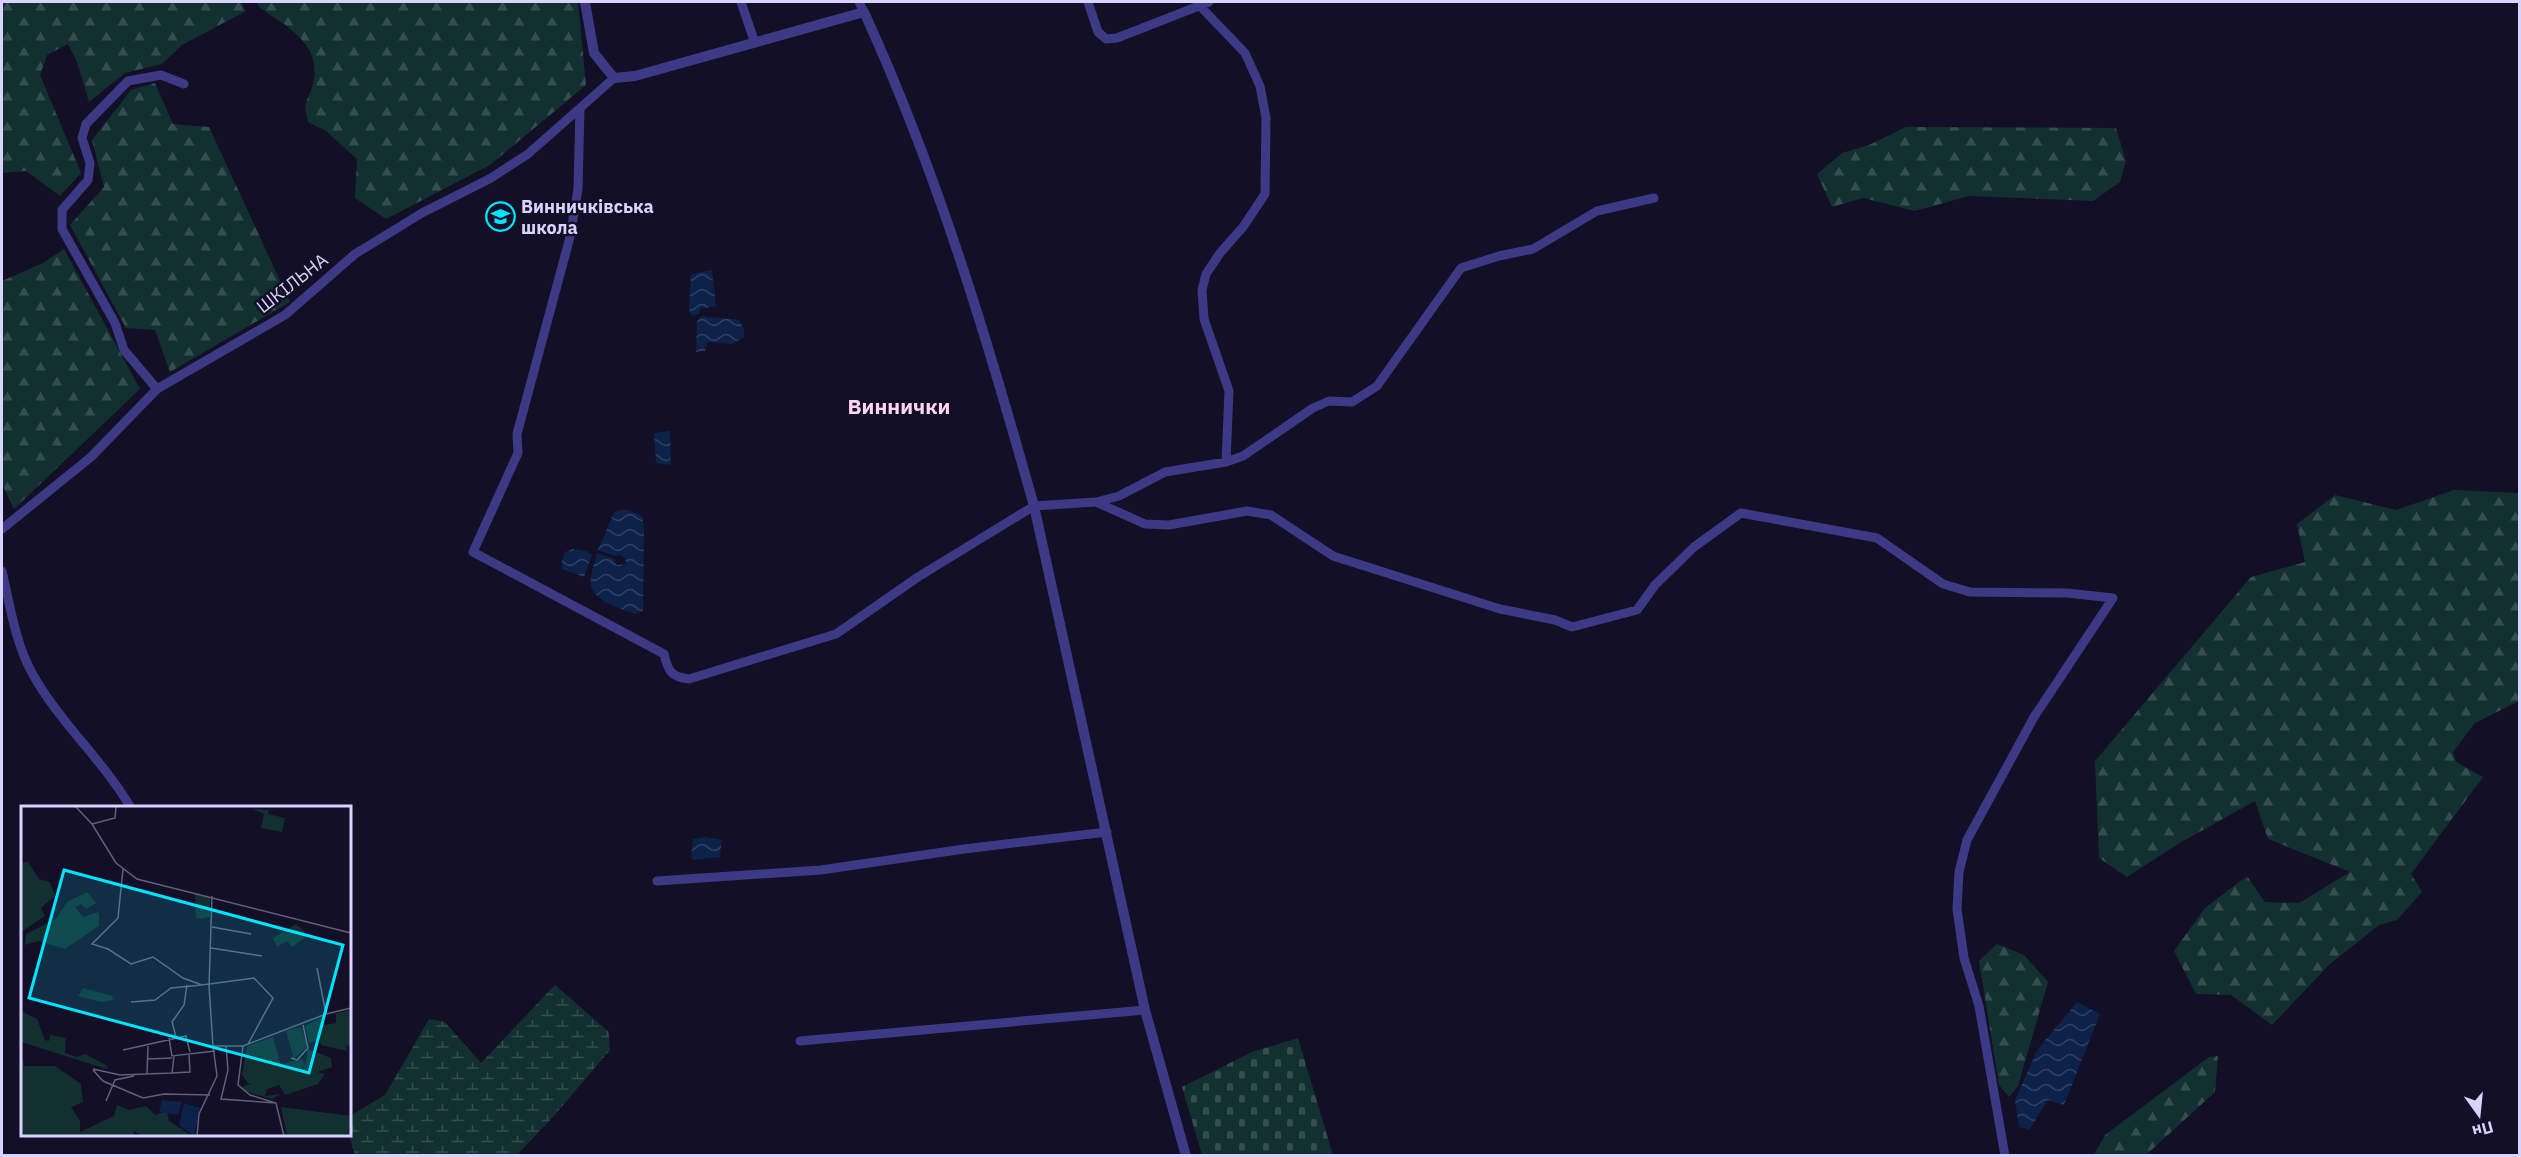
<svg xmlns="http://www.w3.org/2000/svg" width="2521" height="1157" font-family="'IBM Plex Sans',sans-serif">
<defs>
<pattern id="forest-firs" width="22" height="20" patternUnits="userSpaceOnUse" patternTransform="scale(1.5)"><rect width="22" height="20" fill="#12302f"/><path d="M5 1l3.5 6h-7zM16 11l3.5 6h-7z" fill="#344d4e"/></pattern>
<pattern id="wetland-marsh" width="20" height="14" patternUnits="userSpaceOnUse" patternTransform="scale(1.5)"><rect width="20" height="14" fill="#12302f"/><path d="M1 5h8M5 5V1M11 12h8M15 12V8" fill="none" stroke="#344d4e"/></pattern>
<pattern id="cemetery-stones" width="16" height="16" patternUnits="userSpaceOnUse" patternTransform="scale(1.5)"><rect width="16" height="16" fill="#12302f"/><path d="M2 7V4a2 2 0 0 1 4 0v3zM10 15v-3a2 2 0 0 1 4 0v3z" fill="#344d4e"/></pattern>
<pattern id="water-waves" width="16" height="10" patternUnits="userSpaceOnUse" patternTransform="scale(1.5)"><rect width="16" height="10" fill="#0c2248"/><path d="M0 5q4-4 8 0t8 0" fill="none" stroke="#2f4163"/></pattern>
</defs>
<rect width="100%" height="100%" fill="#130f26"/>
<path fill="url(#forest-firs)" d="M 2,2 L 241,2 L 246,11 L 182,45 L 162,64 L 125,73 L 89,102 L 77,62 L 68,44 L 47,55 L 40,75 L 81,173 L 60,196 L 26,171 L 2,173 Z
M 256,2 L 578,2 L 586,85 L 490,165 L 386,219 L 355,198 L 357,159 L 326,131 L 308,122 C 303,101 306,105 312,87 C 325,46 288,27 260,8 Z
M 155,83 L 173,124 L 209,127 L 290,302 L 170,372 L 155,330 L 126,328 L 70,225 L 104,187 L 92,140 L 131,90 Z
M 1906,127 L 2116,128 L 2126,161 L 2120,182 L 2093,201 L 1969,196 L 1915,211 L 1863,198 L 1832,207 L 1817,174 L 1842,153 L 1869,145 Z
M 64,249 L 140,389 L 14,509 L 2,484 L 2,281 L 43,263 Z
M 2454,490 L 2519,493 L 2519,701 L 2475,723 L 2453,752 L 2456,762 L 2483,777 L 2411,874 L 2422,892 L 2397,920 L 2379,925 L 2330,964 L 2272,1025 L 2231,995 L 2196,994 L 2174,951 L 2205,908 L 2247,876 L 2265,902 L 2299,903 L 2350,872 L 2268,839 L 2255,801 L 2178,844 L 2127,877 L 2099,858 L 2095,761 L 2251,577 L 2305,562 L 2297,524 L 2335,495 L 2396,510 Z
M 1997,944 L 2024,955 L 2048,982 L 2018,1086 L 2009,1097 L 1999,1085 L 1979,961 Z
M 2218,1056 L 2215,1092 L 2146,1155 L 2094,1155 L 2105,1135 L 2209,1057 Z"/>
<path fill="url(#wetland-marsh)" d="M 555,985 L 609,1032 L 610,1050 L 553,1117 L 517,1155 L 355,1155 L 349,1135 L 350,1116 L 385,1095 L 429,1019 L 445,1022 L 481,1063 Z"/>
<path fill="url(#cemetery-stones)" d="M 1298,1038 L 1333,1155 L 1202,1155 L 1182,1087 L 1252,1052 Z"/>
<path fill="url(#water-waves)" d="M 712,270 L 716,306 L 700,309 L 699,314 L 692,316 L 689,309 L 691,274 Z
M 701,316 L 739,320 L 744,329 L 744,337 L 732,344 L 708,342 L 705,351 L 696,352 L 697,321 Z
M 670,431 L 671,465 L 656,463 L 654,433 Z
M 624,509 L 642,516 L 644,526 L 643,611 L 635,614 C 622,609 595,602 591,586 C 589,577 595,562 597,553 L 614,559 L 617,565 L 626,564 L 625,558 L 620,555 L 615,556 L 598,550 L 614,512 Z
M 573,549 L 586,551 L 592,555 L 584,577 L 562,569 L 562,560 L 565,552 Z
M 705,837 L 722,840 L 720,857 L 694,860 L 691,858 L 693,839 Z
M 2077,1002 L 2100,1014 L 2064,1105 L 2048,1100 L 2029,1130 L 2019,1127 L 2015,1100 L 2037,1050 Z"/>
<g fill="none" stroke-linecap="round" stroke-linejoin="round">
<path stroke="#3d3a85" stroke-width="9" d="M 741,2 L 755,43
M 859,2 L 864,12
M 1088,2 L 1098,32 L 1106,39 L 1117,38 L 1209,2
M 1199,5 L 1245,53 L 1260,86 L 1266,118 L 1265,194 L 1243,227 L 1220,253 L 1206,274 L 1202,290 L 1204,319 L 1229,391 L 1226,462
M 580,108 L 578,189 L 570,237 L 517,434 L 518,453 L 473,552 L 664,654 C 668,671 671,677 689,679 L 836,634 L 918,577 L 1034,506 L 1096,502 L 1145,524 L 1169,525 L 1247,511 L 1271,515 L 1333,556 L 1500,609 L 1555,620 L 1572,627 L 1637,610 L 1655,585 L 1694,547 L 1741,513 L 1877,538 L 1943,584 L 1970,592 L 2067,593 L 2113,598 L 2034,717 L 1967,840 L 1959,872 L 1957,909 L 1964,958 L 1979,1006 L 2005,1156
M 157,389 L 124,350 L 115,323 L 62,229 L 62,210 L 88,180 L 90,163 L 82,138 L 86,124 L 128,81 L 161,75 L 184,84
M 1096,502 L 1119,496 L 1165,472 L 1226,462 L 1243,456 L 1313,408 L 1329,401 L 1352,402 L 1377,386 L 1461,268 L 1499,256 L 1533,249 L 1597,211 L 1654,198
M 2,529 L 91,457 L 157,389 L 285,315 L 355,254 L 422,213 L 491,178 L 528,154 L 614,78
M 2,571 C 10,605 15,642 32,673 C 59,722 103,760 131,808
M 657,881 L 821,870 L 964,849 L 1107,832
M 800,1041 L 1145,1010"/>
<path stroke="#3d3a85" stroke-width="10" d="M 585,2 L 594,53 L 614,78 L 635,76 L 864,12 C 937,171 987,338 1034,506 L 1145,1010 L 1186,1156"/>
</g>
<defs>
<symbol id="school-ring" viewBox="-11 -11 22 22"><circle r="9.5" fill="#130f26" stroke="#00e5ff" stroke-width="1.5"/><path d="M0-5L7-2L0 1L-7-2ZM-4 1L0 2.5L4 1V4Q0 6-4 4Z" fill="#00e5ff"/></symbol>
</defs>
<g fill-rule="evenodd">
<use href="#school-ring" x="484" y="200" width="33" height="33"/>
</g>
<g text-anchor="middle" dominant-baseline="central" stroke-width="5" stroke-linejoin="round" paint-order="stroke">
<g font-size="18" font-weight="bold" fill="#d9d4ff" stroke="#130f26" text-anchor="start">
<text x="521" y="206">Винничківська<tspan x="521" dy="21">школа</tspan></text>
</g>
<g font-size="18" fill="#d9d4ff" stroke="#130f26">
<text transform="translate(292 283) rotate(-38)">ШКІЛЬНА</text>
</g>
<g font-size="21" font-weight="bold" fill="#ffd6f0" stroke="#130f26">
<text x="899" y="406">Виннички</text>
</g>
</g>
<g transform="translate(21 806)">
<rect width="330" height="330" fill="#130f26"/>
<path d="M 231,3 L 248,4 L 247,8 L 264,12 L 261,26 L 240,22 L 243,8 Z" fill="#12302f"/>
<path d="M 7,56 L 18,73 L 29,76 L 34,90 L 20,102 L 24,110 L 0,126 L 0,57 ZM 66,86 L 75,97 L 65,103 L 60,98 L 54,101 L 62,111 L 78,106 L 78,120 L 44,143 L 17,135 L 4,139 L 5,128 L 35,113 L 46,96 ZM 62,182 L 91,190 L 92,194 L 80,196 L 57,190 ZM 330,204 L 330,239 L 325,240 L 326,245 L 300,239 L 299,234 L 288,237 L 284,220 L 302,210 L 304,219 L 315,217 L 315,207 ZM 0,205 L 16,213 L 24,234 L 28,235 L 29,229 L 45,232 L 44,247 L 56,251 L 64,248 L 87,260 L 86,263 L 0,236 ZM 280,221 L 287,240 L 273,253 L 265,225 ZM 252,231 L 262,266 L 261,259 L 272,255 L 281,253 L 284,259 L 287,243 L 310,252 L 311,261 L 296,266 L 304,268 L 297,278 L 264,289 L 258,279 L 246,283 L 244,290 L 260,288 L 251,293 L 226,286 L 220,281 L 231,277 L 227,277 L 221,269 L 226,240 ZM 0,244 L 3,260 L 34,260 L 60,278 L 62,296 L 50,301 L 59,315 L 59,326 L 93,310 L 96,299 L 108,304 L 125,300 L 134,309 L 146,305 L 148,315 L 171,330 L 121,330 L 113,325 L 112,330 L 0,330 Z" fill="#12302f"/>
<path d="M 275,118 L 283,125 L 283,132 L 271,141 L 266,135 L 256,141 L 252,132 ZM 260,301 L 330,310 L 330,330 L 266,330 Z" fill="#12302f"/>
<path d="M 174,88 L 189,91 L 189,111 L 175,113 Z" fill="#12302f"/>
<path d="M 141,294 L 161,296 L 157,309 L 138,306 ZM 163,297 L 179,302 L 173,330 L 158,319 Z" fill="#0c2248"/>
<path fill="none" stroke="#625e7d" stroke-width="1.5" d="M 54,0 L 71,18 L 95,57 L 116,73 L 330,127M 71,18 L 94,12 L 95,0M 102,63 L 97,112 L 71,138 L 87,143 L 110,158 L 132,151 L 162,172 L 181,179 L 233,172 L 252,192 L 227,238M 191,90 L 188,180 L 192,240 L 222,240 L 217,279 L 229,289 L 255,297 L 263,330M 191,121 L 230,128M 190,142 L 241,150M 296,162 L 305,208M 110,196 L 134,194 L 150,182 L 181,179M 155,231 L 151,216 L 163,199 L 166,179M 148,232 L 151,250 L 194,245M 205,240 L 207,264 L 200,293 L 255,297M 222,240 L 305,208 L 330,202M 102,244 L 165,230 L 169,246M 270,252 L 276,254 L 287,242 L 282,219M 126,253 L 151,252M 72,263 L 99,269 L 151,267 L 153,250M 72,264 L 82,275 L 122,292 L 143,288 L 189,289M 151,267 L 169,266 L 168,249M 126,268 L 127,240M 85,295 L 94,274 L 113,270M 176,330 L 178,308 L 196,270 L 192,240"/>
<path fill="#00e5ff" fill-opacity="0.15" stroke="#00e5ff" stroke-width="3" d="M 43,64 L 322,139 L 288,267 L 8,192 Z"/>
<rect width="330" height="330" fill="none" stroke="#d9d4ff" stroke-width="3"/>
</g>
<rect width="2521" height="1157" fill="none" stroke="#d9d4ff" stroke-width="6"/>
<g transform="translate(2479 1115) rotate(165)" stroke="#130f26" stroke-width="4.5" paint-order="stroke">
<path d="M0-4.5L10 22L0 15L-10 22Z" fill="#d9d4ff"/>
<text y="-9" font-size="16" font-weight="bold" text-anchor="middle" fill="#d9d4ff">Пн</text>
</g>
</svg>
